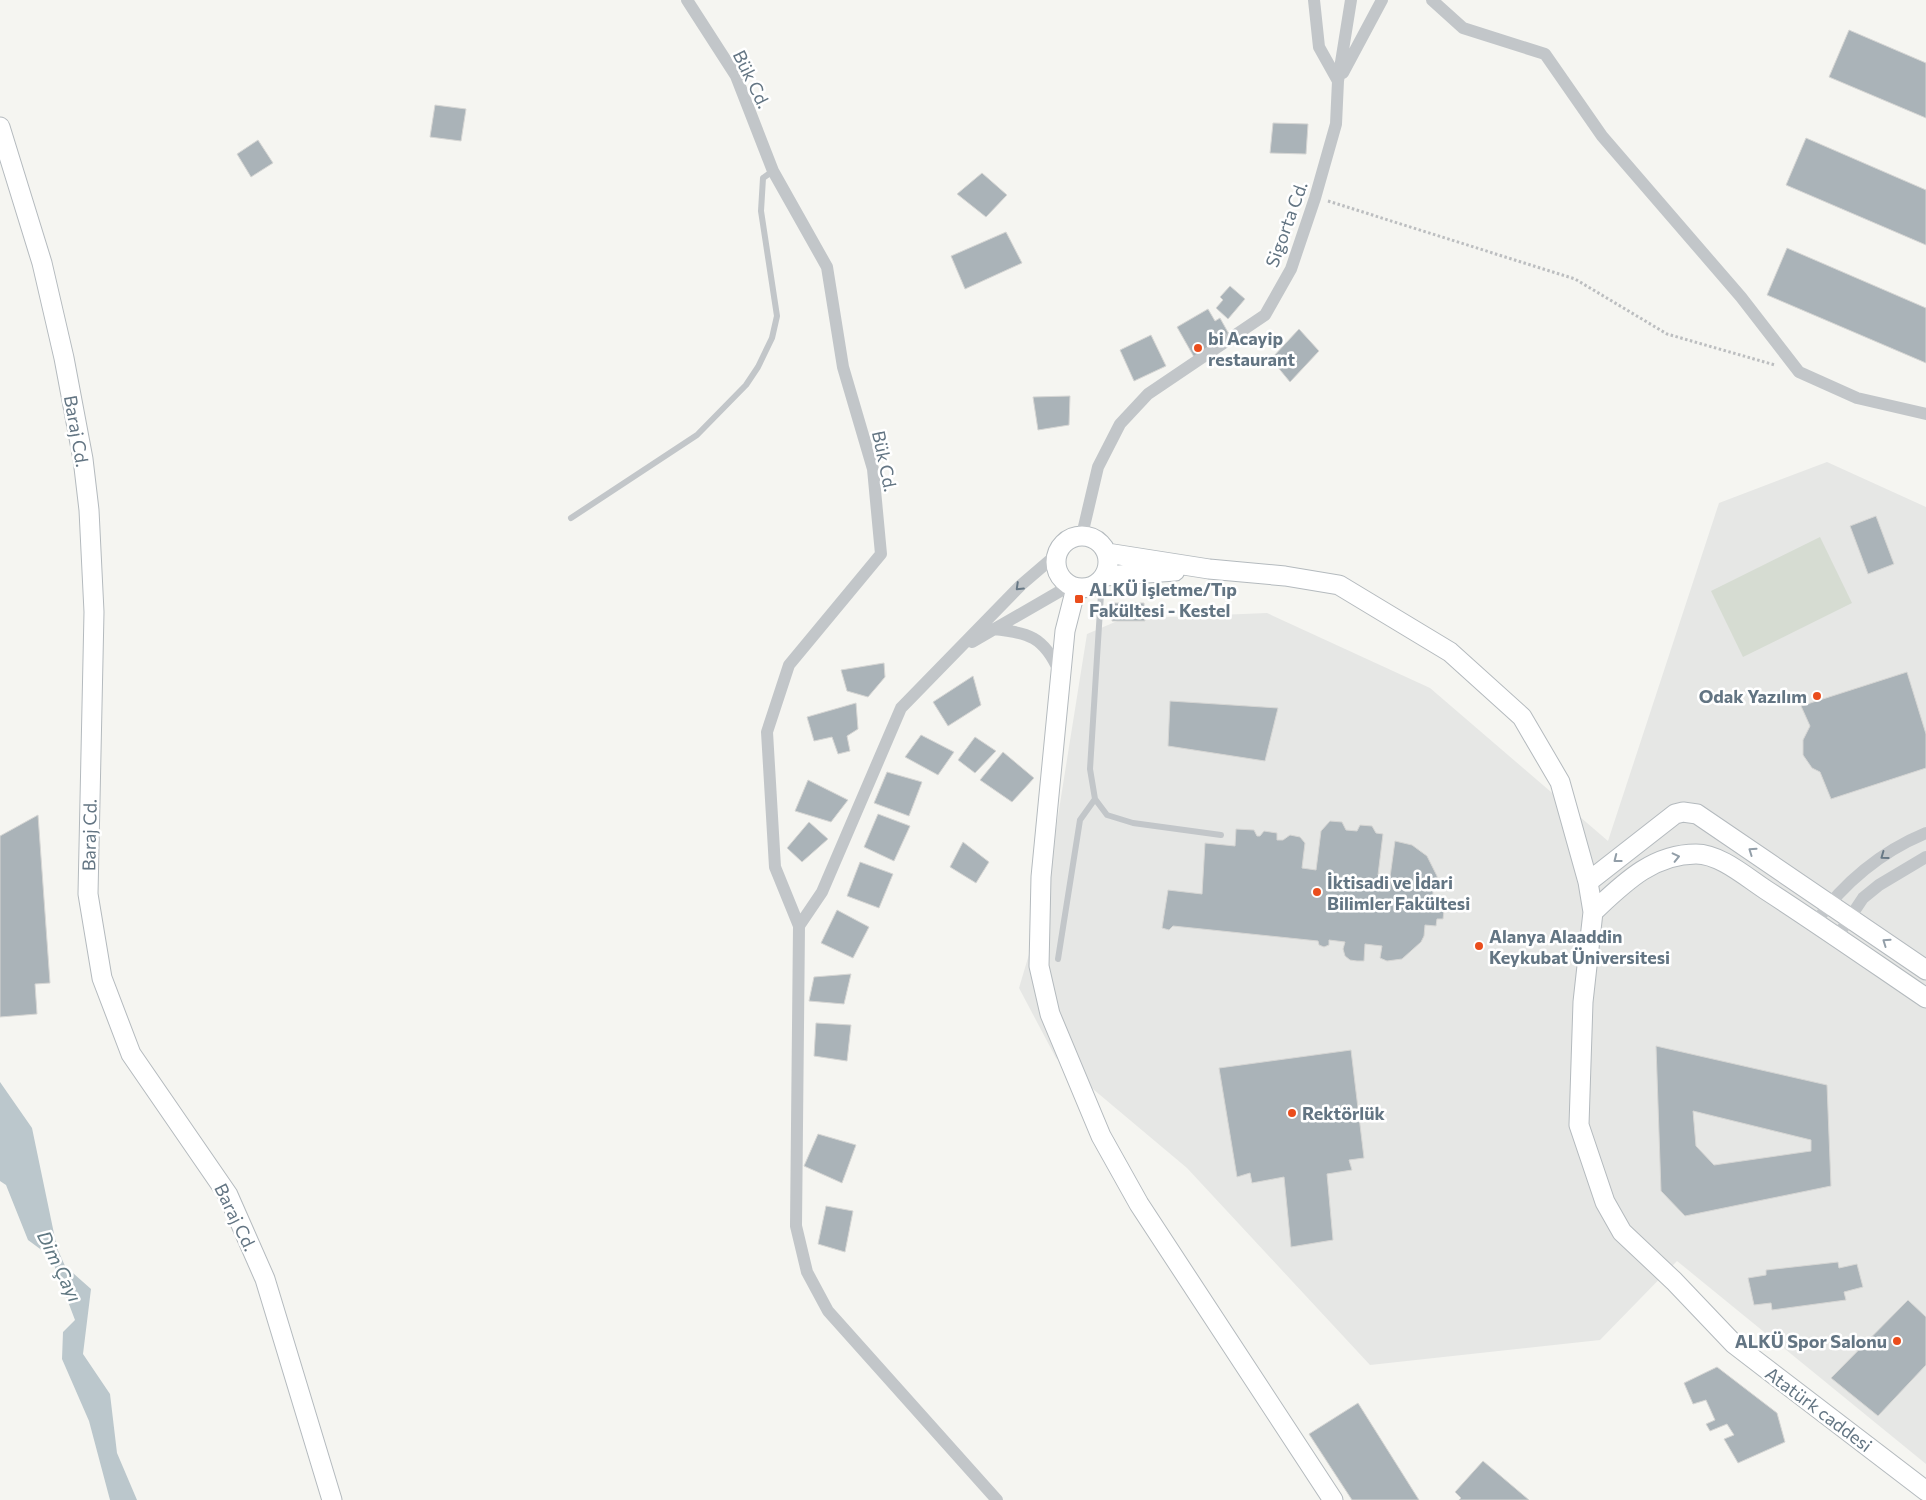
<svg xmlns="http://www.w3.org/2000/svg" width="1926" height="1500" font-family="Commissioner,sans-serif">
<rect width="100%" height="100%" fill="#f5f5f1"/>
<path fill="#e6e7e5" d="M 1827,462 L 1926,507 L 1926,1464 L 1677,1261 L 1600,1340 L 1370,1365 L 1187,1168 L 1056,1058 L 1019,988 L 1044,904 L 1087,634 L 1122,619 L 1267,613 L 1430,688 L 1608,841 L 1719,503 Z"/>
<path fill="#d6dcd2" d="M 1820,537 L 1852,603 L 1743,657 L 1711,591 Z"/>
<path fill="#bbc7cc" d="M 0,1082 L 32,1128 L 57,1248 L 65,1266 L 91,1289 L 83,1354 L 110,1394 L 117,1453 L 137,1500 L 110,1500 L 89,1421 L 62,1359 L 63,1332 L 75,1320 L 51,1257 L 28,1240 L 6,1185 L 0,1181 Z"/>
<path fill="#aab3b8" stroke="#d6d6d4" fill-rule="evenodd" d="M 1849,30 L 1926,63 L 1926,118 L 1829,77 Z
M 435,105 L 466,109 L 461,141 L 430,137 Z
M 1273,123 L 1308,124 L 1306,154 L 1270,153 Z
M 1806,138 L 1926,190 L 1926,245 L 1786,185 Z
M 258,140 L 273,163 L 251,177 L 237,154 Z
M 982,173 L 1007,195 L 986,217 L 957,194 Z
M 1006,232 L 1022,263 L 965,289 L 951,256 Z
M 1787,248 L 1926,308 L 1926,363 L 1767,295 Z
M 1230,286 L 1245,299 L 1228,319 L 1216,308 L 1223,300 L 1220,297 Z
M 1208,309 L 1215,321 L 1220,318 L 1230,336 L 1194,357 L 1177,327 Z
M 1299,329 L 1319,351 L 1290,382 L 1271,359 Z
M 1151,335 L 1166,366 L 1134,381 L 1120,350 Z
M 1070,396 L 1069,425 L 1038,430 L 1033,397 Z
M 1876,516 L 1894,564 L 1868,574 L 1850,526 Z
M 1112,603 L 1144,603 L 1145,621 L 1112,621 Z
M 884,663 L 885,677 L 868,697 L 847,691 L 841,670 Z
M 1907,672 L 1926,734 L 1926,768 L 1831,799 L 1820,772 L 1812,768 L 1803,755 L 1803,740 L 1810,726 L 1801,706 Z
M 973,676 L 981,705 L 948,726 L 933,702 Z
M 1170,701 L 1278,708 L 1265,761 L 1168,746 Z
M 856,703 L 858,729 L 847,736 L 850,751 L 838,754 L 832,737 L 814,741 L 807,717 Z
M 921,735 L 954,752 L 938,775 L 905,757 Z
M 975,737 L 996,751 L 975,773 L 958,760 Z
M 1003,752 L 1034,778 L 1012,802 L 980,780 Z
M 887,772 L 922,782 L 909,816 L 874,803 Z
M 808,780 L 848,800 L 831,822 L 795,811 Z
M 878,814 L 910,826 L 894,861 L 864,847 Z
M 38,815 L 50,983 L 35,984 L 37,1014 L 0,1017 L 0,836 Z
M 1330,821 L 1342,822 L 1346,830 L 1357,831 L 1360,825 L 1372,826 L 1376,833 L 1383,834 L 1378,875 L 1390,877 L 1395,841 L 1412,845 L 1427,856 L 1437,876 L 1439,889 L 1433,890 L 1433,896 L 1439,897 L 1440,903 L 1445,903 L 1443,919 L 1437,919 L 1436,926 L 1425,925 L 1424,936 L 1421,942 L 1402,959 L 1387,961 L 1380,958 L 1382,946 L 1365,944 L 1364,961 L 1357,961 L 1350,960 L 1345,956 L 1343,949 L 1345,942 L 1329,940 L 1329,945 L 1324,947 L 1319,945 L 1318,941 L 1173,926 L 1169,930 L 1162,928 L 1168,890 L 1202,894 L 1205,843 L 1235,846 L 1236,829 L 1254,830 L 1257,836 L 1260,836 L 1264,831 L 1277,833 L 1277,840 L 1283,840 L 1290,835 L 1300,837 L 1305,843 L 1302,868 L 1316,870 L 1321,831 Z
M 809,822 L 828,839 L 802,862 L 787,848 Z
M 963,842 L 989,862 L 976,883 L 950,867 Z
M 860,862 L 893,874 L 879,908 L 847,896 Z
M 837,910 L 869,927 L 853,958 L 821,943 Z
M 851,974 L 844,1004 L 809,1001 L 814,977 Z
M 816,1023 L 851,1025 L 847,1061 L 814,1056 Z
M 1656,1046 L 1827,1085 L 1831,1186 L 1685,1216 L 1661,1191 ZM 1693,1111 L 1811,1140 L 1811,1151 L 1714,1165 L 1696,1146 Z
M 1351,1050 L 1364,1158 L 1349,1160 L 1352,1170 L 1327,1174 L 1333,1240 L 1291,1247 L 1284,1177 L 1252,1183 L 1250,1173 L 1237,1177 L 1219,1068 Z
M 818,1134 L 856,1145 L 842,1183 L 804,1166 Z
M 826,1206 L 853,1211 L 845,1252 L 818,1244 Z
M 1838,1262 L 1839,1268 L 1857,1264 L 1863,1287 L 1844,1292 L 1846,1300 L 1772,1310 L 1771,1303 L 1754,1305 L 1748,1278 L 1766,1275 L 1766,1270 Z
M 1908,1300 L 1926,1317 L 1926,1365 L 1878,1416 L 1831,1378 Z
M 1717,1367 L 1777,1413 L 1785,1442 L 1738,1463 L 1724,1439 L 1734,1435 L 1727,1424 L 1710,1431 L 1706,1424 L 1715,1420 L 1706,1400 L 1693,1404 L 1684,1383 Z
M 1358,1403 L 1419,1500 L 1352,1500 L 1309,1434 Z
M 1483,1461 L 1529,1500 L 1459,1500 L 1461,1498 L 1455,1492 Z"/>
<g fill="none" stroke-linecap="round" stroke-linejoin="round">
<defs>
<path id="secondary" d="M 0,127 L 42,263 L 64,358 L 83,459 L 89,510 L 94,612 L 88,894 L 102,978 L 131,1054 L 228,1195 L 265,1279 L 332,1500
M1056 562a26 26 0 1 1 52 0a26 26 0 1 1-52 0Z
M 1107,553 L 1209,569 L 1285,576 L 1339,585 L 1450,652 L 1522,717 L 1560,782 L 1588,882 L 1593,912 L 1583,1002 L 1579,1125 L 1605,1202 L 1622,1232 L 1674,1281 L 1734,1344 L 1926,1491
M 1105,576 L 1175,571
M 1076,588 L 1065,631 L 1041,877 L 1039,966 L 1050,1014 L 1101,1136 L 1139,1204 L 1333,1500
M 1588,882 L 1675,814 L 1683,812 L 1697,814 L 1926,970
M 1593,912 C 1623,884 1652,854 1696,854 C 1720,854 1746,877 1766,890 C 1820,925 1873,962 1926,998"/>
</defs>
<use href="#secondary" stroke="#b4babe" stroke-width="21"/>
<path stroke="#bcbec0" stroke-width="3" stroke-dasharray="2.5 2.5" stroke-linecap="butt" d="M 1328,201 L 1575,279 L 1667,334 L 1775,365"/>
<path stroke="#c2c6c9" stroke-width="6" d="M 571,518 L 697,435 L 746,385 L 758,367 L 772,338 L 777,316 L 761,211 L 763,178 L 773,171
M 1099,582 L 1101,594 L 1090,769 L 1095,799 L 1107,815 L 1133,823 L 1221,835
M 1058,959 L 1080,820 L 1095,799"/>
<path stroke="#c2c6c9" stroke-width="12" d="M 687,0 L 736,76 L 773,171 L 827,267 L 843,367 L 873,469 L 881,554 L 789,665 L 767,732 L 775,867 L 799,926
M 1314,0 L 1319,47 L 1338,81
M 1432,0 L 1463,28 L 1545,54 L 1602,136 L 1741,297 L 1799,372 L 1857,398 L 1926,414
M 1343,73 L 1382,0
M 1082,535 L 1098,467 L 1120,424 L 1148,394 L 1265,315 L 1291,269 L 1315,198 L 1336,124 L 1338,81 L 1351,0
M 993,629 C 1028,632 1044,637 1059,671
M 972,642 L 1069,586
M 1816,922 C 1843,883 1882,851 1926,833
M 1837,937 L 1863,898 L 1879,885 L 1926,857
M 997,1500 L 828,1311 L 807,1272 L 796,1226 L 799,926 L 822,892 L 901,708 L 1021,585 L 1056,555"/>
<use href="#secondary" stroke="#fff" stroke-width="19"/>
</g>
<defs><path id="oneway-chevron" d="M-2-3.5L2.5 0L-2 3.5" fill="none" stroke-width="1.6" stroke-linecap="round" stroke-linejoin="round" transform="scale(1.25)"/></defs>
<g stroke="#687986">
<use href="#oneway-chevron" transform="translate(1019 587) rotate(136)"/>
<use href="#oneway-chevron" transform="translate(1884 856) rotate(144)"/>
</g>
<g stroke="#929ea8">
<use href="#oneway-chevron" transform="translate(1752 851) rotate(-145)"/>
<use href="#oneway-chevron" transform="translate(1676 857) rotate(-13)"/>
<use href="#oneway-chevron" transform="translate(1617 859) rotate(142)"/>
<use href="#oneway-chevron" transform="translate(1886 942) rotate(-145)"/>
</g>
<g fill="#ea4d1c" stroke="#fff" stroke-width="2">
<circle cx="1198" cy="348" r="5"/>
<rect x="1074" y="594" width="10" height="10" rx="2.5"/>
<circle cx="1817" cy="696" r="5"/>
<circle cx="1317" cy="892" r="5"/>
<circle cx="1479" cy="946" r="5"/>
<circle cx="1292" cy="1113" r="5"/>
<circle cx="1897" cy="1341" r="5"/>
</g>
<g text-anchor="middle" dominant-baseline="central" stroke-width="5" stroke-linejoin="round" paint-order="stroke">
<g font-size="18" fill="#637583" stroke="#fff">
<text transform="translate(752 79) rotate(64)">Bük Cd.</text>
<text transform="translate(1286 224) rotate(-70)">Sigorta Cd.</text>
<text transform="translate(77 431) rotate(80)">Baraj Cd.</text>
<text transform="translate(885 461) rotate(78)">Bük Cd.</text>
<text transform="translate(89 835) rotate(-89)">Baraj Cd.</text>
<text transform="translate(236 1217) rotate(64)">Baraj Cd.</text>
<text transform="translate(1819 1409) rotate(37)">Atatürk caddesi</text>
</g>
<g font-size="18" font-weight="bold" fill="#637583" stroke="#fff" text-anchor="start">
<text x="1208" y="338">bi Acayip<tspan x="1208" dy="21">restaurant</tspan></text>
<text x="1089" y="589">ALKÜ İşletme/Tıp<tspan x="1089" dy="21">Fakültesi - Kestel</tspan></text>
<text x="1807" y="696" text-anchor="end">Odak Yazılım</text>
<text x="1327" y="882">İktisadi ve İdari<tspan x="1327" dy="21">Bilimler Fakültesi</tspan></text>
<text x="1489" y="936">Alanya Alaaddin<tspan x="1489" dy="21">Keykubat Üniversitesi</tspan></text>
<text x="1302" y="1113">Rektörlük</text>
<text x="1887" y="1341" text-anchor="end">ALKÜ Spor Salonu</text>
</g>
<g font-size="19" font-style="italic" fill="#5f7781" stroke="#fff">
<text transform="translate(60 1266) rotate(64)">Dim Çayı</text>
</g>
</g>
</svg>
